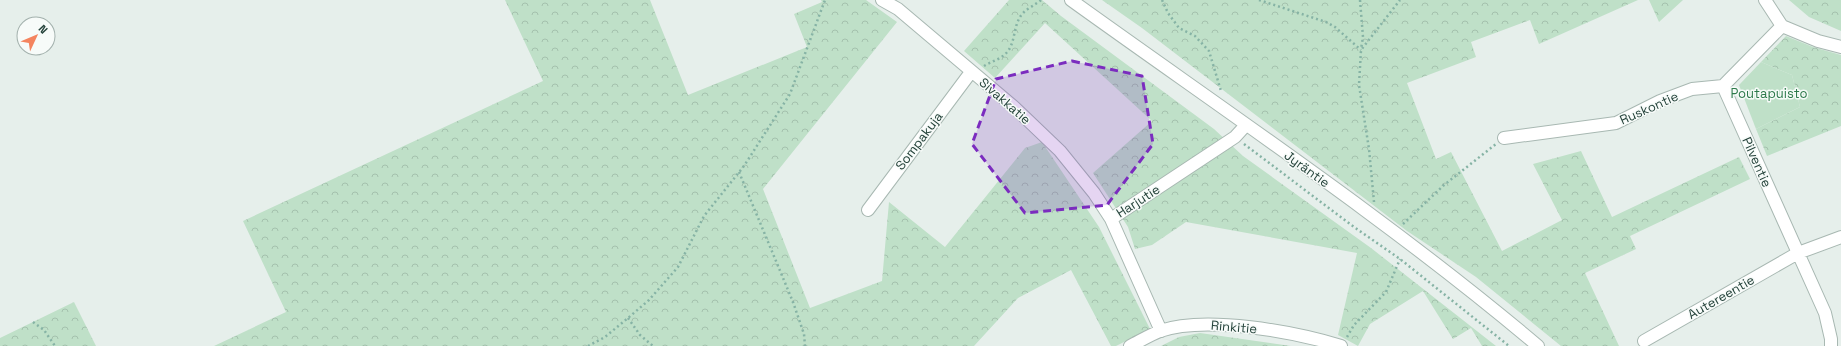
<svg xmlns="http://www.w3.org/2000/svg" width="1841" height="346" font-family="'Space Grotesk',sans-serif">
<defs>
<pattern id="forest-crowns" width="20" height="18" patternUnits="userSpaceOnUse"><rect width="20" height="18" fill="#bfe0c8"/><path d="M2 6a3 3 0 1 1 6 0M12 15a3 3 0 1 1 6 0" fill="none" stroke="#a4c1ad"/></pattern>
</defs>
<rect width="100%" height="100%" fill="#e6efeb"/>
<path fill="url(#forest-crowns)" d="M 505,0 L 650,0 L 688,95 L 807,47 L 794,14 L 822,2 L 821,0 L 866,0 L 897,22 L 763,189 L 810,308 L 882,281 L 889,202 L 945,247 L 1025,148 L 1042,142 L 1099,227 L 1150,329 L 1116,346 L 1111,346 L 1071,270 L 1018,298 L 974,346 L 214,346 L 286,312 L 243,221 L 543,81 Z
M 1009,0 L 1042,0 L 1061,16 L 1214,129 L 1243,156 L 1371,248 L 1496,346 L 1482,346 L 1471,328 L 1453,339 L 1423,291 L 1370,324 L 1358,346 L 1338,335 L 1357,253 L 1186,222 L 1152,245 L 1135,249 L 1128,227 L 1093,173 L 1152,121 L 1045,23 L 995,78 L 964,51 Z
M 1102,0 L 1638,0 L 1539,44 L 1530,20 L 1471,42 L 1476,57 L 1407,83 L 1436,159 L 1451,152 L 1502,251 L 1562,220 L 1533,164 L 1581,151 L 1612,217 L 1739,157 L 1750,179 L 1630,236 L 1636,249 L 1585,273 L 1619,346 L 1561,346 L 1476,277 L 1407,231 L 1142,28 Z
M 1649,0 L 1683,0 L 1659,22 Z
M 1789,0 L 1841,0 L 1841,31 L 1809,17 Z
M 1786,36 L 1813,47 L 1841,55 L 1841,126 L 1767,156 L 1756,129 L 1800,107 L 1792,75 L 1761,62 Z
M 74,302 L 96,346 L 0,346 L 0,338 Z
M 1200,333 L 1291,346 L 1161,346 L 1179,337 Z"/>
<path fill="#bfe0c8" d="M 1761,62 L 1792,75 L 1800,107 L 1756,129 L 1739,85 Z"/>
<g fill="none" stroke-linecap="round" stroke-linejoin="round">
<defs>
<path id="street" d="M 882,0 L 898,9 L 1014,107 L 1060,151 L 1094,193 L 1111,219 L 1161,331
M 1071,0 C 1228,113 1390,221 1538,346
M 1782,26 L 1818,41 L 1841,47
M 1723,86 L 1825,313 L 1831,339 L 1831,346
M 1723,86 L 1782,26 L 1765,0
M 1504,138 L 1616,123 L 1660,101 L 1692,89 L 1723,86
M 868,210 L 971,72
M 1111,219 L 1235,137 L 1246,125
M 1644,341 L 1798,253 L 1841,237
M 1130,346 C 1140,341 1150,335 1160,331 C 1206,315 1295,332 1341,346"/>
</defs>
<use href="#street" stroke="#a8b8b2" stroke-width="14"/>
<path stroke="#86b3a5" stroke-width="2.5" stroke-dasharray="2 3" stroke-linecap="butt" d="M 1162,0 L 1168,13 L 1179,28 L 1195,36 L 1209,51 L 1221,91
M 1259,0 L 1326,22 L 1335,27 L 1361,50
M 1360,0 L 1363,37 L 1361,49
M 984,66 C 992,61 1002,59 1008,51 C 1016,40 1013,24 1023,13 C 1028,8 1035,5 1041,0
M 1244,144 L 1354,227 L 1400,259 L 1509,346
M 739,172 L 793,302 L 804,334 L 805,346
M 1374,202 L 1369,149 L 1359,85 L 1361,50 L 1400,0
M 1403,224 L 1444,185 L 1496,144
M 628,318 L 640,335 L 653,346
M 33,322 L 44,330 L 55,346
M 1347,337 L 1354,325 L 1386,292 L 1400,259
M 588,346 L 605,337 L 628,318 L 649,300 L 678,267 L 704,216 L 744,166 L 790,94 L 825,0"/>
<use href="#street" stroke="#fff" stroke-width="12"/>
</g>
<path fill="#7b2cbf" fill-opacity="0.2" stroke="#7b2cbf" stroke-width="3" stroke-dasharray="8 5" stroke-linejoin="round" d="M 1072,61 L 1142,76 L 1153,144 L 1107,205 L 1025,213 L 972,144 L 996,79 Z"/>
<g text-anchor="middle" dominant-baseline="central" stroke-width="3" stroke-linejoin="round" paint-order="stroke">
<g font-size="13" fill="#2d7a4b" stroke="#f7fbf9">
<text x="1769" y="93">Poutapuisto</text>
</g>
<g font-size="13" fill="#24423a" stroke="#f7fbf9">
<text transform="translate(1005 101) rotate(41)">Sivakkatie</text>
<text transform="translate(1649 108) rotate(-24)">Ruskontie</text>
<text transform="translate(919 141) rotate(-53)">Sompakuja</text>
<text transform="translate(1757 162) rotate(66)">Pilventie</text>
<text transform="translate(1307 169) rotate(36)">Jyräntie</text>
<text transform="translate(1138 201) rotate(-33)">Harjutie</text>
<text transform="translate(1721 297) rotate(-30)">Autereentie</text>
<text transform="translate(1234 327) rotate(5)">Rinkitie</text>
</g>
</g>
<g transform="translate(36 36) rotate(46)"><circle r="19" fill="#f7fbf9" stroke="#a3b1ad"/>
<path d="M0-3L7 15L0 10L-7 15Z" fill="#f4845f"/>
<text y="-6" font-size="11" font-weight="bold" text-anchor="middle" fill="#24423a">N</text>
</g>
</svg>
